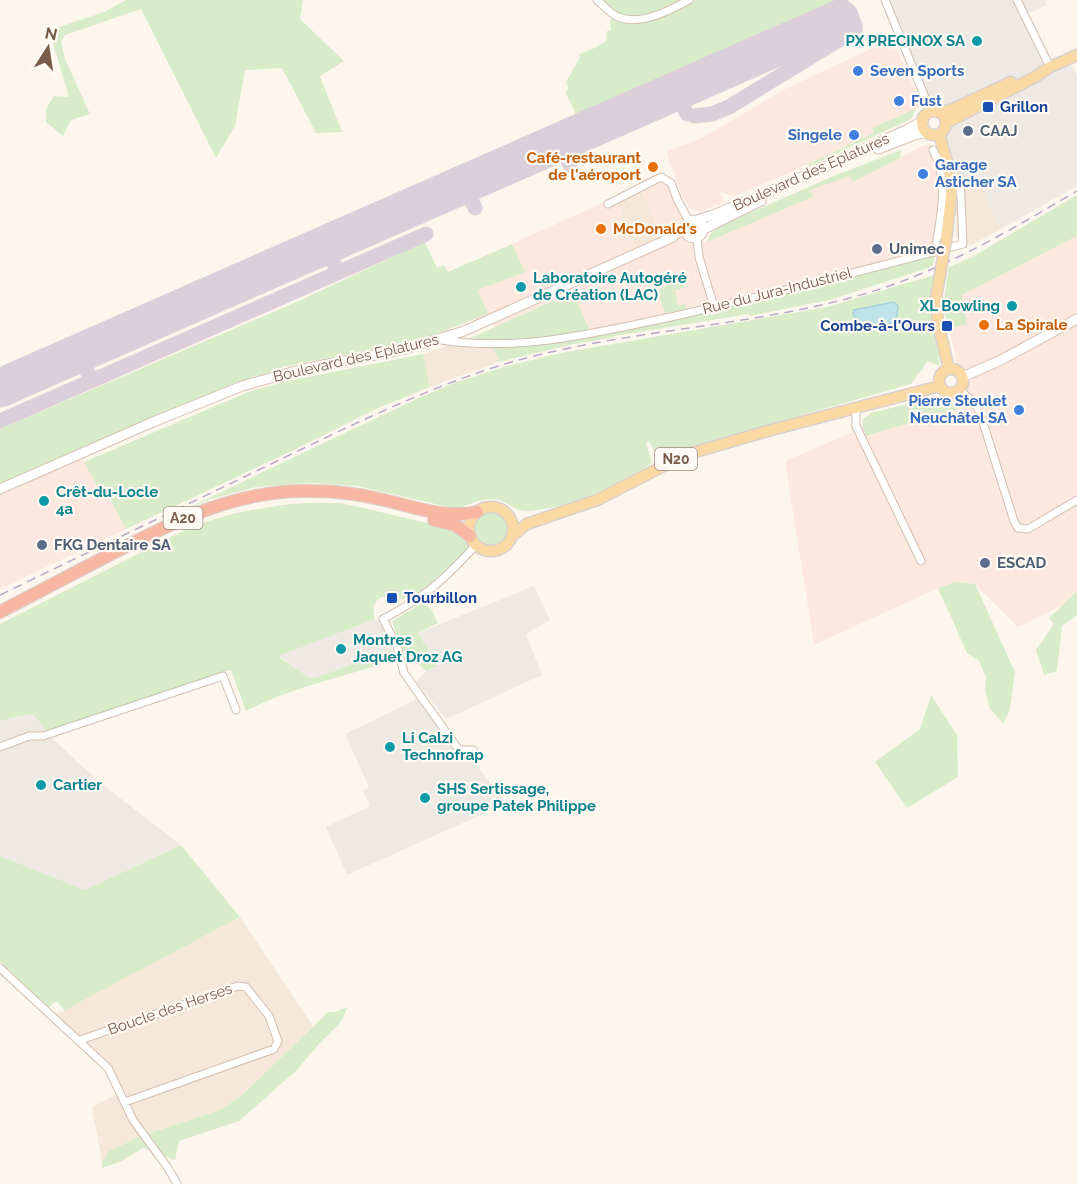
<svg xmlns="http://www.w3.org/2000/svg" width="1077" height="1184" font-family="Raleway,sans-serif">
<rect width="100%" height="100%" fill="#fdf6ec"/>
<path fill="#f5e8da" d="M 976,174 L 1001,229 L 970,246 L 956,237 L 956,181 Z
M 642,191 L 661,236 L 636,247 L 616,203 Z
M 468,339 L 491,340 L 499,362 L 430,387 L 423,354 Z
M 240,917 L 313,1026 L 242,1095 L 220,1110 L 141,1136 L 109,1151 L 102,1161 L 92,1107 L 120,1092 L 108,1068 L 53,1016 Z"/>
<path fill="#fde8e0" d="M 892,39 L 922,106 L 873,128 L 874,133 L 793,171 L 734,196 L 720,192 L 724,202 L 707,209 L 700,212 L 690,208 L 683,199 L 667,154 L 669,150 L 700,139 L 787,88 Z
M 932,144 L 939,160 L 943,175 L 937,254 L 592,335 L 573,292 L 494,327 L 477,290 L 524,272 L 512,244 L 613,198 L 636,247 L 661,236 L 642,191 L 660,183 L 667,183 L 684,219 L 679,228 L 688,244 L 707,242 L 812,197 L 810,190 L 850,175 L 853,182 L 920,147 Z
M 1077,236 L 1077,591 L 1063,605 L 1018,627 L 975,584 L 955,582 L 938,588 L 814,645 L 785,461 L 863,428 L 866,436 L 968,406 L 949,329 L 967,323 L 962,295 Z
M 79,451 L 97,486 L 102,484 L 126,529 L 0,589 L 0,486 Z"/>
<path fill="#efe9e4" d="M 889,0 L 1045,0 L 1047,5 L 1027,14 L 1049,61 L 1067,53 L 1077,76 L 1077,186 L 1001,229 L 976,174 L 956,181 L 950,149 L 943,135 L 949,123 L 941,111 L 929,100 Z
M 534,586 L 550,620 L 526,634 L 542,675 L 446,719 L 416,682 L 426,671 L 437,666 L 418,633 Z
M 375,619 L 383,623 L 393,644 L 392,650 L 314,678 L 308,678 L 281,657 L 276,656 Z
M 417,699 L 458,755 L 467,751 L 505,804 L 347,875 L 326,827 L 370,806 L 363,791 L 369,787 L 345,734 Z
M 33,714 L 51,737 L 98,781 L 181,845 L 85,890 L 0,856 L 0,721 L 15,716 Z"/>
<path fill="#d8ecc9" d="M 126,0 L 303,0 L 300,19 L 344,61 L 320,76 L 342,132 L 316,133 L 282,68 L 245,70 L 235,126 L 216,158 L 141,9 L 65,35 L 61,41 L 65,59 L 90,114 L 71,120 L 63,136 L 46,122 L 46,109 L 54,96 L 69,97 L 49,30 L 102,13 Z
M 602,0 L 683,0 C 665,10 636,25 616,13 C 611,10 607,4 602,0 Z
M 695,0 L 850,0 L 578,119 L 565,91 L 569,89 L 566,82 L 580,57 L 579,54 L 597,47 L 606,41 L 607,31 L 611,30 L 610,19 L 628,22 Z
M 917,108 L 911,119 L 810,166 L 806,165 L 874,133 L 872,128 Z
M 901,150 L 900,158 L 853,182 L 850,176 L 810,190 L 813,197 L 707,242 L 709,236 L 718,227 L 836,175 Z
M 1077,195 L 1077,236 L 962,295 L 967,324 L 949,329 L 943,306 L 949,267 L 972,257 Z
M 425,242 L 437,268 L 444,265 L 448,272 L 512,244 L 525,272 L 478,290 L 488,314 L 433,335 L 402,343 L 282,367 L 280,369 L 250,378 L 0,486 L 0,429 L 294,303 Z
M 935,255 L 933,265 L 928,268 L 833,299 L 750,316 L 749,314 L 615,336 L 611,338 L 574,344 L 499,362 L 493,347 L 561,341 Z
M 934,275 C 932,290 930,303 931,318 C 933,334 940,351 939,366 L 928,361 L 911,384 L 711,441 L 662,459 L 658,459 L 649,441 L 646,443 L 652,462 L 648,466 C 610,487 572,508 528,511 C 514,512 507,500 494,499 C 480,498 466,507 453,508 L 357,486 L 310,483 L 256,487 L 211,499 L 173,515 L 414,400 L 454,383 L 507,366 L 561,353 L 827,307 Z
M 682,280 L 684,288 L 675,290 L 678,306 L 685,304 L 686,310 L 665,313 L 659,297 L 660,289 Z
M 573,292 L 590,331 L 565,336 L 491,342 L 490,340 L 468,339 Z
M 423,354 L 430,387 L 376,409 L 294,450 L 126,529 L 102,484 L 97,486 L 84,462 L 246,393 L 283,382 Z
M 932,398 C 940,398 962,402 968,406 L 866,436 L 863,428 L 863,419 L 871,413 Z
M 304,503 L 340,503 L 368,509 L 456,530 L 468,542 L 468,551 L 411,600 L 382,597 C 373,601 372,611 375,619 L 278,656 L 309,678 L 314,678 L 392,650 L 395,660 C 346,676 292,687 246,711 L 231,670 L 46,731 L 33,714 L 17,716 L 0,721 L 0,624 L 189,528 C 228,513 262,507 304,503 Z
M473 530a18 18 0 1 1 36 0a18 18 0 1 1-36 0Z
M 955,582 L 975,584 L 1015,672 L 1010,708 L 1004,724 L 990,709 L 985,690 L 986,677 L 979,661 L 967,653 L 938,588 Z
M 1077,591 L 1077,615 L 1062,626 L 1057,671 L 1044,675 L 1036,650 L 1054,624 L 1049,618 Z
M 424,602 L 431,609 L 438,623 L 418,633 L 437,666 L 426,671 L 402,649 L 392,621 Z
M 931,695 L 957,735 L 958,777 L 907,808 L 875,762 L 920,729 Z
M 181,845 L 240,917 L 65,1010 L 56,1001 L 48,1008 L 0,962 L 0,856 L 85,890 Z
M 348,1007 L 341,1022 L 318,1045 L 296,1071 L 239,1121 L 179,1141 L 175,1160 L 143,1148 L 122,1161 L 102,1168 L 102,1161 L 109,1151 L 141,1136 L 220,1110 L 242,1095 L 328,1012 L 334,1012 Z"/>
<path fill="#bfe3e8" stroke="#a5d3da" stroke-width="1.5" d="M 894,302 L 898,307 L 896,320 C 875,330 867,338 853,314 L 854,310 Z"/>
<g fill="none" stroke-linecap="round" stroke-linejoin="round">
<path stroke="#dbcfda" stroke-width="15" d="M 676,92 L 687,114
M 694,116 L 712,114 L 729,107 L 855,30 L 855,25 L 851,17 L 840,19
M 560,142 L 570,165
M 464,184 L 475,208
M 325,245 L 338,272
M 79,353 L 91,380
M 0,421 L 426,234"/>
<path stroke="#dbcfda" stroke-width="39" d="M 0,388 L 840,19"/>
<defs>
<path id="street" d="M 597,0 C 603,5 609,12 616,16 C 638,27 669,11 689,0
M 885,0 L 931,112
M 1017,0 L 1050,67
M 933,150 C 950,181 940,219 935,252
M 608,204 L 661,177 L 671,183 L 678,201 L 689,221
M 697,238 L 699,257 L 714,307
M 441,340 C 520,352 595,333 671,317 C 769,295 866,270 963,244 L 960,177
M 959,390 L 974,402 L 980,413 L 1014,521 L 1018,528 L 1028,529 L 1077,500
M 856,408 L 856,426 L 921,561
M 0,747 L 29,736 L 43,736 L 223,676 L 236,710
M 473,750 L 459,750 L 404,673 L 397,646 L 383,619 C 425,597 444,580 476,545
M 0,968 L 108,1068 L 133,1120 L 168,1168 L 177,1184
M 80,1040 L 238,986 L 246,987 L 269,1016 L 278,1041 L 274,1049 L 125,1102"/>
<path id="secondary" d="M 878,149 L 914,135 L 927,132
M685 229a9 9 0 1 1 18 0a9 9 0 1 1-18 0Z
M 697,220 L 713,215 L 757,197 L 906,130 L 923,121
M 704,229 L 761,201
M 962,377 L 999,361 L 1077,319
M 0,489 L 153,422 L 242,386 L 303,369 L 405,349 L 464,331 L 673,237 L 685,226"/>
<path id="primary" d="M922 123a12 12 0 1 1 24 0a12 12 0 1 1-24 0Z
M 940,113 L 953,109 L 1011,82
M 946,123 L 1035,77 L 1050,67 L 1077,55
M 939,134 L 948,165 L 952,188 L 946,240
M 936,298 L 938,323 L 949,369
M939 381a12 12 0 1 1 24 0a12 12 0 1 1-24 0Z
M469 529a22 22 0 1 1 44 0a22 22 0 1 1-44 0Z
M 512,536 L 527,524 L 597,500 L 685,455 L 771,430 L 940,386"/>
<path id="highway" d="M 434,520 L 455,525 L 470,536
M 0,612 C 37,593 73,574 109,555 C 174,522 236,489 311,491 C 336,491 360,494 384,500 C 415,507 445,519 477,512"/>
</defs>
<use href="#street" stroke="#d1beb0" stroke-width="9"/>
<use href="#secondary" stroke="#d6c0b0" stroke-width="11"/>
<use href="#primary" stroke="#dad1cd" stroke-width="13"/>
<use href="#highway" stroke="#dad1cd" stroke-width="14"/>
<use href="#street" stroke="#fff" stroke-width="7"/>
<use href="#secondary" stroke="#fff" stroke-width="9"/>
<use href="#primary" stroke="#fbd9a5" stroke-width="10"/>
<use href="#highway" stroke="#f7b7a3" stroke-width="12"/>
<path stroke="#b9a8c9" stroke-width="1.5" stroke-dasharray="9 6" stroke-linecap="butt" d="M 0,595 C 91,551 182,507 273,463 C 350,426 426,388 508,363 C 618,331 735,328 846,299 C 932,277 1002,235 1077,191"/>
<defs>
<path id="primary-bridge" d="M 936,298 L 946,240"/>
</defs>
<use href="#primary-bridge" stroke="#dad1cd" stroke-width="13" stroke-linecap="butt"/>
<use href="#primary-bridge" stroke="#fbd9a5" stroke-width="10"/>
</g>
<g fill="#0f9aa8" stroke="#fffaf3" stroke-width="2">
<circle cx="977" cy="41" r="6"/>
<circle cx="521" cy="287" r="6"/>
<circle cx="1012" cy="306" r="6"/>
<circle cx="44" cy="501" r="6"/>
<circle cx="341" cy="649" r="6"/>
<circle cx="390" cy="747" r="6"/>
<circle cx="41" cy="785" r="6"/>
<circle cx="425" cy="798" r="6"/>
</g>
<g fill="#3f7fe0" stroke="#fffaf3" stroke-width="2">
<circle cx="858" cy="71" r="6"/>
<circle cx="899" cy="101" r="6"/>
<circle cx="854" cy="135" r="6"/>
<circle cx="923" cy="174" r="6"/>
<circle cx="1019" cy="410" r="6"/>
</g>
<g fill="#1a4fb4" stroke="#fffaf3" stroke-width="2">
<rect x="982" y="101" width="12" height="12" rx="3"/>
<rect x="941" y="320" width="12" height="12" rx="3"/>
<rect x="386" y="592" width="12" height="12" rx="3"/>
</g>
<g fill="#5c6f8a" stroke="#fffaf3" stroke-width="2">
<circle cx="968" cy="131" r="6"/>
<circle cx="877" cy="249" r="6"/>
<circle cx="42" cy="545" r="6"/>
<circle cx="985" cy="563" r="6"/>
</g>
<g fill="#e8710a" stroke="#fffaf3" stroke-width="2">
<circle cx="653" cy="167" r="6"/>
<circle cx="601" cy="229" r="6"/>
<circle cx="984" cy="325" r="6"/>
</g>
<g text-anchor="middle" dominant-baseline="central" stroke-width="4.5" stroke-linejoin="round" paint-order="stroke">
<g fill="#fffaf3" stroke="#a28b7f" stroke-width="1.5">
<rect x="655" y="448" width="42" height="22" rx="4.5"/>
<rect x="163.5" y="507" width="39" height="22" rx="4.5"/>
</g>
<g font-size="14" font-weight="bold" fill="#7a5c4d">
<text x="676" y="459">N20</text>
<text x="183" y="518">A20</text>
</g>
<g font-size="15" font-weight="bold" fill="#0d838f" stroke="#fffaf3" text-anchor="start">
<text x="965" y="41" text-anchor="end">PX PRECINOX SA</text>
<text x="533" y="278">Laboratoire Autogéré<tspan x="533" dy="17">de Création (LAC)</tspan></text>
<text x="1000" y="306" text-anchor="end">XL Bowling</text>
<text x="56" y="492">Crêt-du-Locle<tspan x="56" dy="17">4a</tspan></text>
<text x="353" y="640">Montres<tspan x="353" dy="17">Jaquet Droz AG</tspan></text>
<text x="402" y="738">Li Calzi<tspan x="402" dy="17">Technofrap</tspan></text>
<text x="53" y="785">Cartier</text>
<text x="437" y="789">SHS Sertissage,<tspan x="437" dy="17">groupe Patek Philippe</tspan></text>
</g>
<g font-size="15" font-weight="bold" fill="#366cbe" stroke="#fffaf3" text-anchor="start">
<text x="870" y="71">Seven Sports</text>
<text x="911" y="101">Fust</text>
<text x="842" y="135" text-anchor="end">Singele</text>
<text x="935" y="165">Garage<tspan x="935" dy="17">Asticher SA</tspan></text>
<text x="1007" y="401" text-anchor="end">Pierre Steulet<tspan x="1007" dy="17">Neuchâtel SA</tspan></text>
</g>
<g font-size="15" font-weight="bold" fill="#164399" stroke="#fffaf3" text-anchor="start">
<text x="1000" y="107">Grillon</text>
<text x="935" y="326" text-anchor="end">Combe-à-l'Ours</text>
<text x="404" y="598">Tourbillon</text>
</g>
<g font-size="15" font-weight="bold" fill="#4e5e75" stroke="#fffaf3" text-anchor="start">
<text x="980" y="131">CAAJ</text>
<text x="889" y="249">Unimec</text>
<text x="54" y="545">FKG Dentaire SA</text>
<text x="997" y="563">ESCAD</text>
</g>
<g font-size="15" font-weight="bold" fill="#c56008" stroke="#fffaf3" text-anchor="start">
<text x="641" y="158" text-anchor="end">Café-restaurant<tspan x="641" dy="17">de l'aéroport</tspan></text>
<text x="613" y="229">McDonald's</text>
<text x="996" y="325">La Spirale</text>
</g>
<g font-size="15" fill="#7a5c4d" stroke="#fffaf3">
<text transform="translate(811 172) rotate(-24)">Boulevard des Eplatures</text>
<text transform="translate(777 291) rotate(-14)">Rue du Jura-Industriel</text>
<text transform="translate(356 358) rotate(-13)">Boulevard des Eplatures</text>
<text transform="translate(170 1009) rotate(-19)">Boucle des Herses</text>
</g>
</g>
<g transform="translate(48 48) rotate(12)" stroke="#fffaf3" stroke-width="4.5" paint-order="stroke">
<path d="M0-4.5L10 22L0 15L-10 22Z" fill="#7a5c4d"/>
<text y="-9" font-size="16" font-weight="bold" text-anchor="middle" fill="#7a5c4d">N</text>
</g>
</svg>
